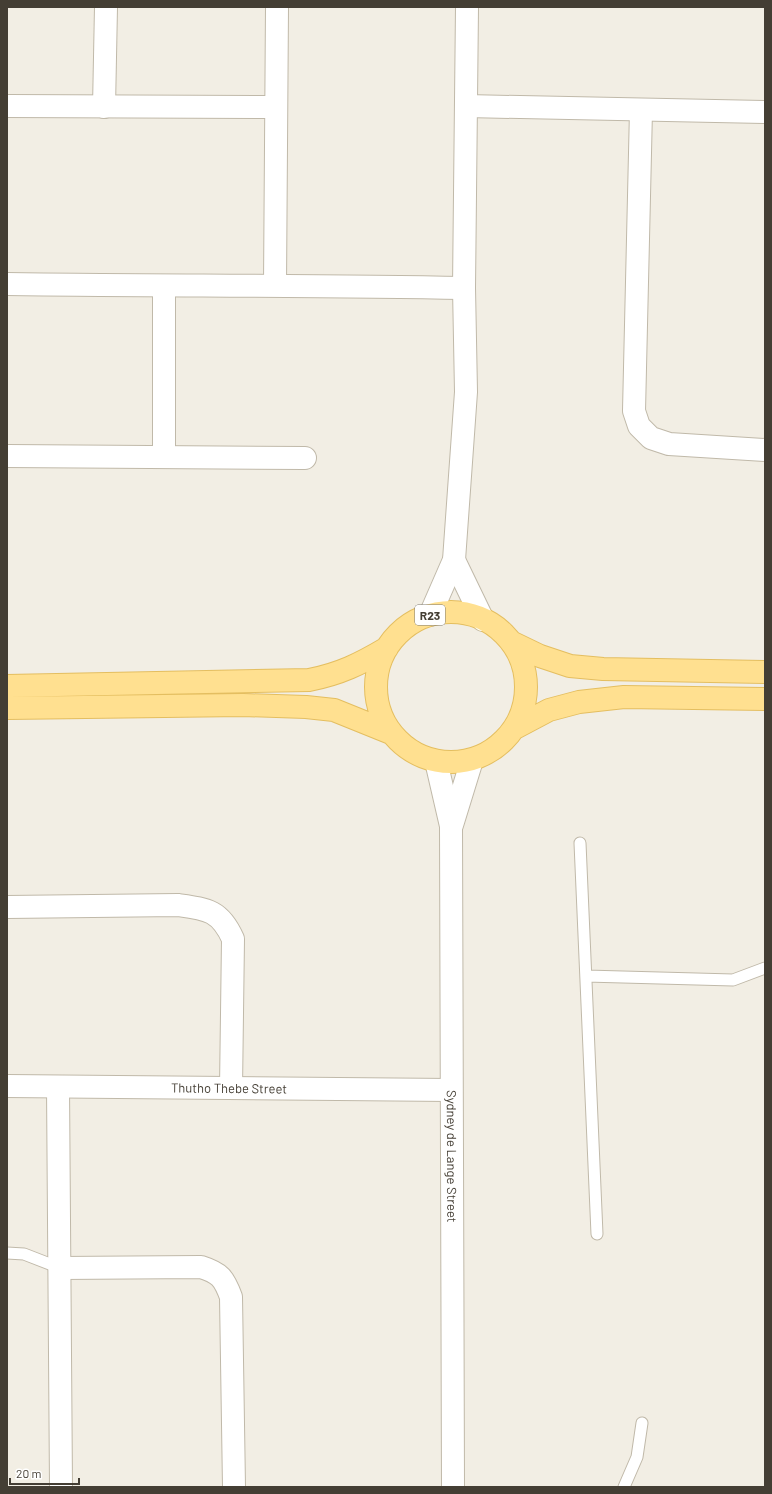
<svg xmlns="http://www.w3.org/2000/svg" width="772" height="1494" font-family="Barlow,sans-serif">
<rect width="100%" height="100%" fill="#f2eee4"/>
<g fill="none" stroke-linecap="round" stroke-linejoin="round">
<defs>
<path id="lane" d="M 580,843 L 597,1234
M 586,976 L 733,980 L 765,968
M 7,1253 L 24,1254 L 60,1268
M 624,1487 L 637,1457 L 642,1423"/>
<g id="street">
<path d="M 7,106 L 276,107"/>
<path d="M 466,106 L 765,112"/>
<path d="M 104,107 L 106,7"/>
<path d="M 641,110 L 634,411 L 639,426 L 651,438 L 669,444 L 765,450"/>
<path d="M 7,284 C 159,286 311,285 464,288"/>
<path d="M 275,285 L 277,7"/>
<path d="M 7,456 L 305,458"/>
<path d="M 164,456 L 164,286"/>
<path d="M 454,560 L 483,620"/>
<path d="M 430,615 L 454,560 L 466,392 L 464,288 L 467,7"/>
<path id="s1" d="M 436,761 L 451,826 L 453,1487"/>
<path d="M 452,825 L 472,760"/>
<path d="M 7,907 L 178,905 C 207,909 220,910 233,939 L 231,1088"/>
<path id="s2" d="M 7,1086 L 451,1090"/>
<path d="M 58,1087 L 61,1487"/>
<path d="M 60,1268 L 201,1267 C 220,1273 224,1278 231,1297 L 234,1487"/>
</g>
<path id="primary" d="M376 687a75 75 0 1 1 150 0a75 75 0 1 1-150 0Z
M 511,642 L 540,656 L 570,666 L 603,669 L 765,672
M 7,686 L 309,680 C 340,674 360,664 387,648
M 7,708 L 243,705 L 306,707 L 334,710 L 391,733
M 515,728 L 549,710 L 579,702 L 624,697 L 765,699"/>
</defs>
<use href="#lane" stroke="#c0b9a9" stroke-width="13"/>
<use href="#street" stroke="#c0b9a9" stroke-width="24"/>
<use href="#primary" stroke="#e4be60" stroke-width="24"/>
<use href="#lane" stroke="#fff" stroke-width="11"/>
<use href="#street" stroke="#fff" stroke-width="22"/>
<use href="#primary" stroke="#ffe090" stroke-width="22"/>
</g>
<g text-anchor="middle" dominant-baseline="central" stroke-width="3" stroke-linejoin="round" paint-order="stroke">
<rect fill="#fff" stroke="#7c7871" stroke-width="1" x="415" y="605" width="30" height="20" rx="3"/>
<g font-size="12" font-weight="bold" fill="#443e34">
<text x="430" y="615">R23</text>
</g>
<g font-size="13" fill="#443e34" stroke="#fff">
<text stroke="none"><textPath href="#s2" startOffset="222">Thutho Thebe Street</textPath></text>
<text stroke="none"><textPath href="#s1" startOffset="397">Sydney de Lange Street</textPath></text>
</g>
</g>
<rect width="772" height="1494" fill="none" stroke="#443e34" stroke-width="16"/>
<path d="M10 1478v6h69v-6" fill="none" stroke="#443e34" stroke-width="2"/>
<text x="16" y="1478" font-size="12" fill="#443e34" stroke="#ffffff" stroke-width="3" paint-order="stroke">20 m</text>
</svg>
